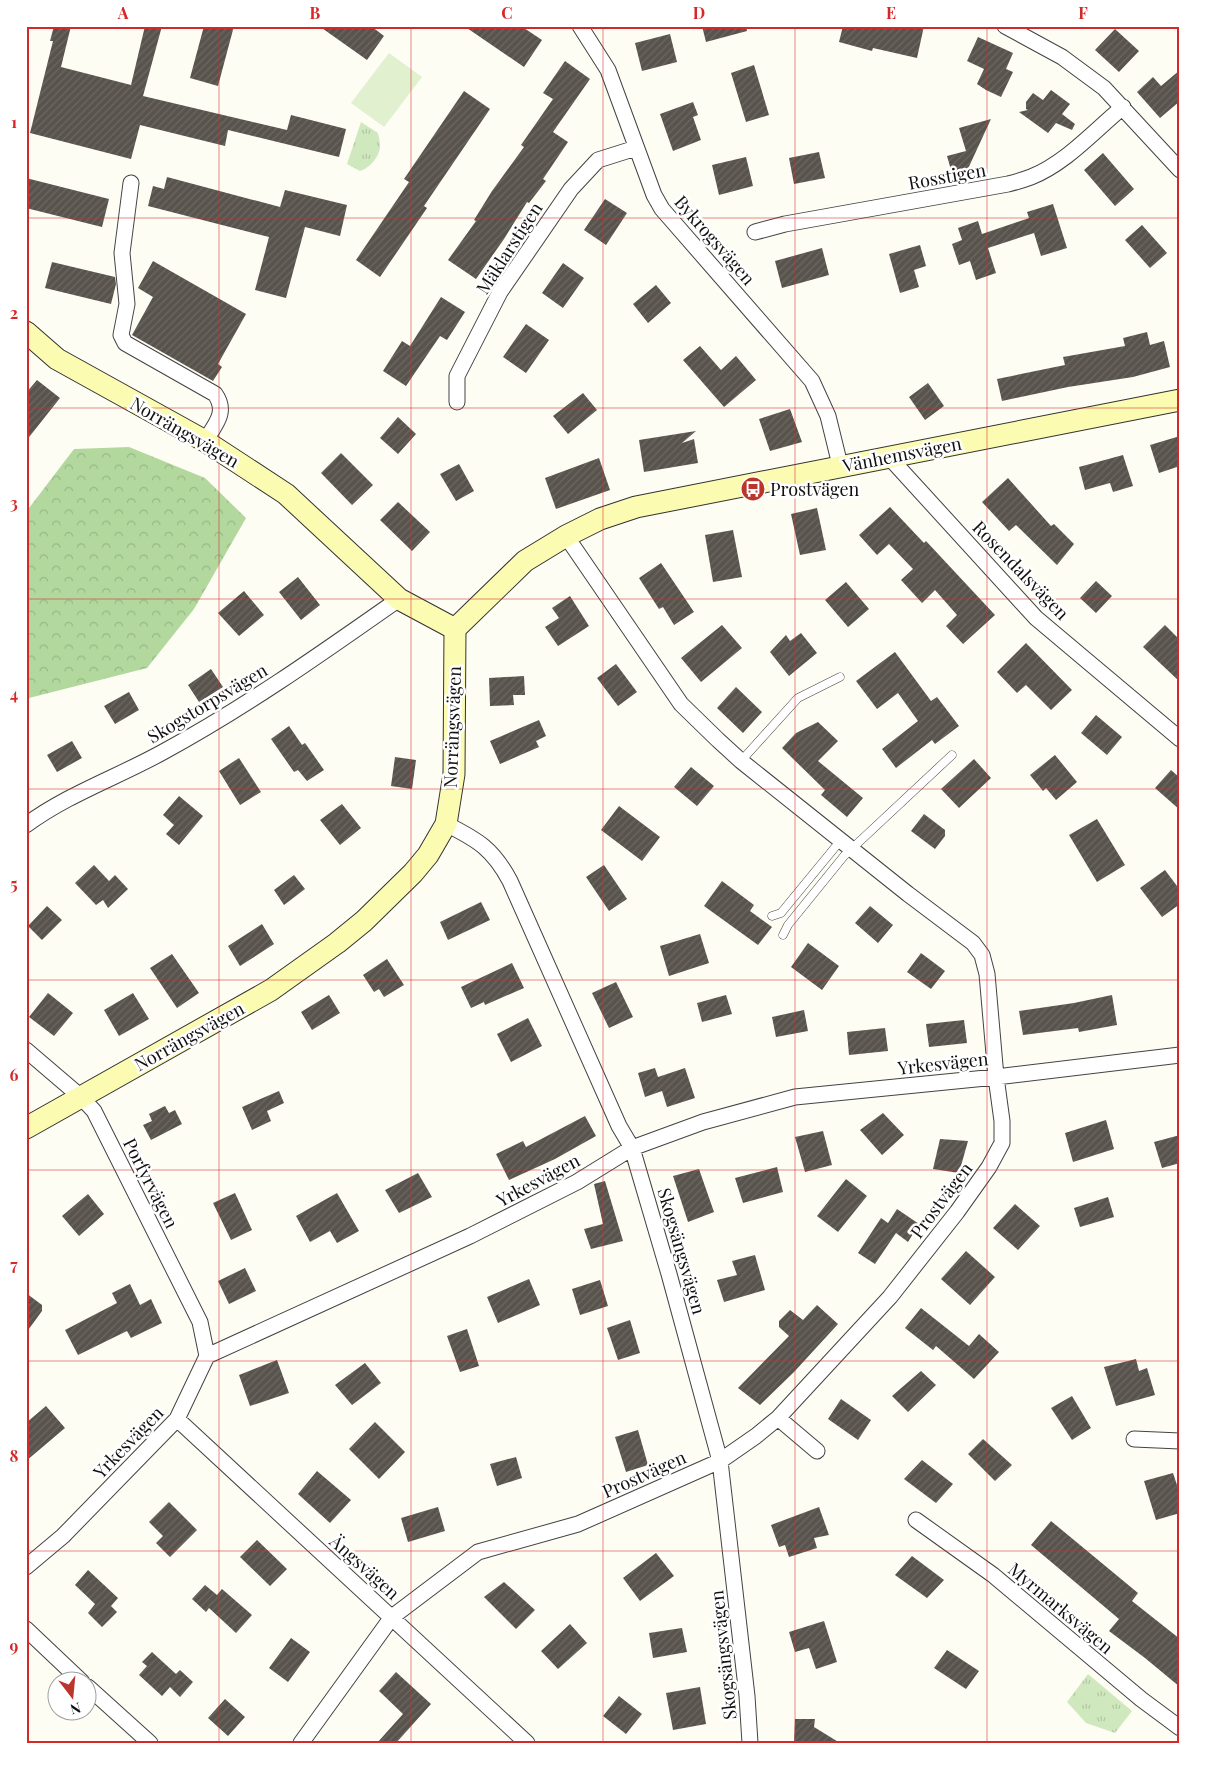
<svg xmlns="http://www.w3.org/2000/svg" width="1206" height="1769" font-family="'Playfair Display',serif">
<defs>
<pattern id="grass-tufts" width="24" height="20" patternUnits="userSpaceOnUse" patternTransform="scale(1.25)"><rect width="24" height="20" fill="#d0e8be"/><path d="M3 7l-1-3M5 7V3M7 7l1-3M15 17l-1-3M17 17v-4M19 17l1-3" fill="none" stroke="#b2c6a2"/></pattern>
<pattern id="forest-crowns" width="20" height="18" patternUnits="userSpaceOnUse" patternTransform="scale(1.25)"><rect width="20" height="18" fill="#b2d89e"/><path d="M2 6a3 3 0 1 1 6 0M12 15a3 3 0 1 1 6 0" fill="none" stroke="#98b887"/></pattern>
<pattern id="building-hatch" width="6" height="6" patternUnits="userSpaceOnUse" patternTransform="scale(1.25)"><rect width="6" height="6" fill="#59534d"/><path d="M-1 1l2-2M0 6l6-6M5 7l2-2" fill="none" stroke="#6c6762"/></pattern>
</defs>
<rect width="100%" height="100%" fill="#fefdf4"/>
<path fill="url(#grass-tufts)" d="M 361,122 L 378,133 C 379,137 380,142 380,146 C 380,156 370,168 360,171 L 347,164 Z
M 1088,1674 L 1132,1711 L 1115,1733 L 1086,1723 L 1067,1702 Z"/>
<path fill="url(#forest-crowns)" d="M 129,447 L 205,478 L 246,518 L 194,609 L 147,668 L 29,698 L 26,696 L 26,512 L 74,449 Z"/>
<path fill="#e1f0cf" d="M 389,53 L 422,77 L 384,127 L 351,103 Z"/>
<path fill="url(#building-hatch)" d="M 54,26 L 71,26 L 61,67 L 131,85 L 145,26 L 162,26 L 143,96 L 287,130 L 291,115 L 346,129 L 339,157 L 228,130 L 225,146 L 140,125 L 131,159 L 30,133 L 53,41 L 50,41 Z
M 204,26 L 234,26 L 218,86 L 190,78 Z
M 319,26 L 371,26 L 384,36 L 367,60 Z
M 464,26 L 521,26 L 542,40 L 524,67 Z
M 702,26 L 746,26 L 747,31 L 706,42 Z
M 843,26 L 924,26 L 917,58 L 873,48 L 872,51 L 839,42 Z
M 1115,29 L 1139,51 L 1119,72 L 1095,50 Z
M 670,34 L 677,62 L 642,71 L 635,43 Z
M 978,37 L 1013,53 L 1006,69 L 1013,72 L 1001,97 L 986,90 L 977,84 L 984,69 L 967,61 Z
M 565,61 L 590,79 L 553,132 L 568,142 L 543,179 L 546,181 L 529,203 L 527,202 L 504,239 L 476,279 L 448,260 L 476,221 L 474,220 L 492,191 L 524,147 L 521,145 L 553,99 L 543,93 Z
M 754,65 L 769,115 L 746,122 L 731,73 Z
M 1180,70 L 1180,101 L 1160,118 L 1137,92 L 1153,77 L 1161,86 Z
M 1051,90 L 1070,104 L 1062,114 L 1075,124 L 1072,130 L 1056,123 L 1048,133 L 1019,112 L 1028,110 L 1026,109 L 1026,102 L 1033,93 L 1043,100 Z
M 464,91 L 490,109 L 424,206 L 427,208 L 380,277 L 356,260 L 409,182 L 404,179 Z
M 693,102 L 698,115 L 693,117 L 701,140 L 673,151 L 660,114 Z
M 991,119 L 966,173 L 953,177 L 947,156 L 966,151 L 959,128 Z
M 819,152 L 825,178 L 794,184 L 789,158 Z
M 1103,153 L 1134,189 L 1115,206 L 1084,170 Z
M 746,157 L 753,186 L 719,195 L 712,165 Z
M 167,177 L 280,207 L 285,190 L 347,205 L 340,236 L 305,227 L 286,298 L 255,290 L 269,237 L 148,206 L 153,186 L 164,189 Z
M 26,178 L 109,199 L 102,227 L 26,208 Z
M 605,199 L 627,213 L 606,245 L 584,230 Z
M 1053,204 L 1067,248 L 1041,256 L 1034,233 L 988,248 L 996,273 L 976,280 L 970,261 L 959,265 L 952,244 L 962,240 L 958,228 L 978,221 L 982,234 L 1029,218 L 1027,212 Z
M 1142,225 L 1167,253 L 1150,268 L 1125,240 Z
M 920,245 L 926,266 L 914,270 L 919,287 L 900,293 L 889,254 Z
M 822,248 L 829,275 L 782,288 L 775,261 Z
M 153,261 L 246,314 L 218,364 L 222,367 L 213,381 L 132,335 L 153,297 L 138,288 Z
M 52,262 L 115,277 L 116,284 L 111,304 L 45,288 Z
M 563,263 L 584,278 L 563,308 L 542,293 Z
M 656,285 L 671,303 L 648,323 L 633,304 Z
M 441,297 L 465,312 L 447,340 L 440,336 L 406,386 L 383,371 L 402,341 L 410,346 Z
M 526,324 L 549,340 L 526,373 L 503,357 Z
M 1147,332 L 1150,345 L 1164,341 L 1170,367 L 1133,377 L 1068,387 L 1002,401 L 997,379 L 1065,365 L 1063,357 L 1125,346 L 1123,338 Z
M 700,346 L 721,370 L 736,356 L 756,380 L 724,407 L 683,360 Z
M 37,380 L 60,398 L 26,441 L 26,393 Z
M 928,383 L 944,406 L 925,420 L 909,397 Z
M 583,393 L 597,410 L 568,434 L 553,416 Z
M 790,409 L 802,442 L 770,451 L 759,419 Z
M 398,417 L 416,434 L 398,454 L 380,438 Z
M 696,431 L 682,443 L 694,439 L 698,463 L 644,472 L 639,440 Z
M 1180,436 L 1180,466 L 1159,473 L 1150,445 Z
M 341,453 L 373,485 L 352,505 L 321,473 Z
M 1123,455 L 1133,486 L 1113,492 L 1110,483 L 1085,490 L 1079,467 Z
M 599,458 L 610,490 L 556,509 L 545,478 Z
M 459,464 L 474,491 L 456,501 L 440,474 Z
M 1008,478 L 1051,526 L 1054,524 L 1074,544 L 1057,565 L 1016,525 L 1009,531 L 982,502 Z
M 398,502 L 430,532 L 412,551 L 380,520 Z
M 890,507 L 924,543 L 926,541 L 995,615 L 963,644 L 946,626 L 957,615 L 935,590 L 922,603 L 901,580 L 913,569 L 889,544 L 877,555 L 859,535 Z
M 817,508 L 826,550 L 800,555 L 791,514 Z
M 733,530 L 742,577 L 713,582 L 705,535 Z
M 661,563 L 694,612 L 674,625 L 663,607 L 659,609 L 639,578 Z
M 298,577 L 320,605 L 301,620 L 279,592 Z
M 1096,581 L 1112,596 L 1096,613 L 1080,598 Z
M 846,582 L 869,609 L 848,627 L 825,600 Z
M 244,591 L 264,615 L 239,636 L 218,613 Z
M 570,596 L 589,626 L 558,646 L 545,627 L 559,618 L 552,608 Z
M 722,625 L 742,648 L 701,682 L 681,658 Z
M 1165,625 L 1180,640 L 1180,682 L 1143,647 Z
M 801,633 L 817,653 L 789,676 L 770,652 L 786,635 L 790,641 Z
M 1026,643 L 1072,690 L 1051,710 L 1026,685 L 1017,693 L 997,672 Z
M 895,652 L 931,701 L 937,697 L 959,726 L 935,744 L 932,740 L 896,768 L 882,749 L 918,721 L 898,693 L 877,709 L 856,681 Z
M 616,664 L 637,692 L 618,706 L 597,678 Z
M 211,669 L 223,687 L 199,702 L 188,685 Z
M 524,676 L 525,695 L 513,695 L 514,705 L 490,706 L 489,678 Z
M 736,687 L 762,712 L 743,733 L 717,708 Z
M 129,692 L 139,710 L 115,724 L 104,706 Z
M 1096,715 L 1122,737 L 1107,755 L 1081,733 Z
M 539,720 L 546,736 L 536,741 L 539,747 L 500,764 L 490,741 Z
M 818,722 L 838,741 L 818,761 L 863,798 L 847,817 L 821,795 L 825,790 L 782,748 L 796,733 Z
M 289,726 L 302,745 L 305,743 L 324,770 L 307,781 L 298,770 L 294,772 L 271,739 Z
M 72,741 L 82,758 L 57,772 L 47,755 Z
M 1055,755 L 1077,782 L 1056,800 L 1046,788 L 1043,791 L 1030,775 Z
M 395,757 L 416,760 L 412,789 L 391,786 Z
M 239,758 L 261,792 L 240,805 L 219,771 Z
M 974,759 L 991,778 L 959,808 L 941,789 Z
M 691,767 L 714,786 L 697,806 L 674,787 Z
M 1171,770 L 1180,778 L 1180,810 L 1155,788 Z
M 179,796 L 203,816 L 179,845 L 166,834 L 174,825 L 163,815 Z
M 342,804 L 361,828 L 340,845 L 320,820 Z
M 619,806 L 660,837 L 642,861 L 601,830 Z
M 924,814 L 945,830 L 945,836 L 935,849 L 911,831 Z
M 1097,819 L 1125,865 L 1097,882 L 1069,835 Z
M 94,865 L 109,881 L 115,875 L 128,889 L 108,908 L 103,900 L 96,905 L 75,883 Z
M 604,865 L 627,899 L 609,911 L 586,877 Z
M 1165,870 L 1180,890 L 1180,904 L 1162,917 L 1140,888 Z
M 294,875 L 305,889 L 284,905 L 274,890 Z
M 722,881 L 754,905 L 750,911 L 772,927 L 758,945 L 704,906 Z
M 481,902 L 490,920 L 448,940 L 440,922 Z
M 47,906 L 62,920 L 42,940 L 28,926 Z
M 870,906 L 893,925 L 878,943 L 855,923 Z
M 262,924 L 274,944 L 240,966 L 228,946 Z
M 700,934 L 709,963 L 669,976 L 660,946 Z
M 808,943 L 839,966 L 822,990 L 791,967 Z
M 921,953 L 945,971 L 931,989 L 907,972 Z
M 172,954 L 199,993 L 177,1008 L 150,968 Z
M 387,959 L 404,985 L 384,997 L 379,989 L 374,992 L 363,975 Z
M 512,963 L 524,988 L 485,1005 L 484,1002 L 471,1008 L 461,987 Z
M 616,982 L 633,1017 L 609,1028 L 592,993 Z
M 48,993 L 73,1013 L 54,1036 L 29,1017 Z
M 133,993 L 149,1019 L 119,1036 L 104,1010 Z
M 329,995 L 340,1013 L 312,1030 L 301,1012 Z
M 726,995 L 732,1014 L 702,1022 L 697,1003 Z
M 1112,995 L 1117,1025 L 1079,1032 L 1078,1028 L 1023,1035 L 1019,1011 L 1074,1003 Z
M 804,1010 L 808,1031 L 776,1037 L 772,1017 Z
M 528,1018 L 542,1046 L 511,1062 L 497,1034 Z
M 964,1020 L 967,1043 L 929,1047 L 926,1024 Z
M 885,1028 L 888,1051 L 849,1055 L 847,1032 Z
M 655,1068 L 658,1077 L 685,1068 L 695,1098 L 667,1107 L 662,1091 L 645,1097 L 638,1073 Z
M 279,1091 L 284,1103 L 267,1111 L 271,1121 L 252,1130 L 242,1107 Z
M 165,1106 L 169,1113 L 175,1110 L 182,1124 L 151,1140 L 143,1125 L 152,1121 L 149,1114 Z
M 883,1113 L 904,1135 L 882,1155 L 860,1130 Z
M 585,1116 L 596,1136 L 555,1159 L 509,1180 L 496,1154 L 523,1141 L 526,1147 Z
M 1106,1120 L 1114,1149 L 1073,1162 L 1065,1133 Z
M 823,1131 L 832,1165 L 805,1172 L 795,1137 Z
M 1180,1135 L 1180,1163 L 1162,1168 L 1154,1142 Z
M 940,1139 L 968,1141 L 959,1173 L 933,1169 Z
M 777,1167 L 783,1192 L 743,1203 L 735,1178 Z
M 699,1169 L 714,1212 L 688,1222 L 673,1176 Z
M 418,1173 L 432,1197 L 399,1213 L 385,1190 Z
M 846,1179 L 867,1196 L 838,1232 L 817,1216 Z
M 605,1181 L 623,1241 L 591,1249 L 584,1229 L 603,1224 L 594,1184 Z
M 235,1193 L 252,1230 L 231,1240 L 213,1203 Z
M 337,1193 L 359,1231 L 337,1243 L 330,1231 L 310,1242 L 296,1216 Z
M 88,1194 L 104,1214 L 79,1236 L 62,1216 Z
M 1108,1197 L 1114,1217 L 1080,1227 L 1074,1208 Z
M 1015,1204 L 1040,1226 L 1018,1250 L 993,1228 Z
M 897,1209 L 919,1224 L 908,1242 L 896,1233 L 875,1264 L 858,1253 L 881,1218 L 888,1223 Z
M 966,1251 L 995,1277 L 970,1305 L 941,1279 Z
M 755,1255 L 765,1290 L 724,1302 L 717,1280 L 737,1275 L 732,1261 Z
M 245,1268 L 256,1291 L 229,1304 L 218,1281 Z
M 529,1279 L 540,1305 L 498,1323 L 487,1297 Z
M 600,1280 L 608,1306 L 580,1315 L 572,1289 Z
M 130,1284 L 140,1305 L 151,1299 L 162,1323 L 131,1338 L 127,1331 L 78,1355 L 65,1330 L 117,1303 L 112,1293 Z
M 26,1293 L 42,1305 L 42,1311 L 26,1333 Z
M 817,1305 L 838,1324 L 794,1372 L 760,1405 L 738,1388 L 789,1336 L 779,1327 L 779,1321 L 790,1310 L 803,1320 Z
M 921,1308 L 969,1346 L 979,1334 L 999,1352 L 974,1379 L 936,1346 L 933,1350 L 905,1328 Z
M 630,1320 L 640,1353 L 618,1360 L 607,1328 Z
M 467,1329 L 479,1366 L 460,1372 L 447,1336 Z
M 1136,1359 L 1139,1371 L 1147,1368 L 1155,1395 L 1116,1406 L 1104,1367 Z
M 277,1360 L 289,1393 L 250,1406 L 239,1375 Z
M 365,1363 L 381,1383 L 352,1405 L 335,1385 Z
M 921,1371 L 936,1385 L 908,1412 L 892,1396 Z
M 1072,1396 L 1091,1428 L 1072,1440 L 1051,1408 Z
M 841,1399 L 871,1420 L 858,1440 L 828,1419 Z
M 46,1406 L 65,1428 L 26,1461 L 26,1423 Z
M 375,1422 L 405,1452 L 379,1479 L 349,1449 Z
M 638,1430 L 648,1465 L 626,1472 L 615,1437 Z
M 983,1439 L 1012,1465 L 995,1481 L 968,1454 Z
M 516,1457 L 522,1478 L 497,1486 L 490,1464 Z
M 922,1460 L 953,1484 L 936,1503 L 904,1479 Z
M 317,1471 L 351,1500 L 330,1523 L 298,1494 Z
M 1173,1473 L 1180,1494 L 1180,1513 L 1156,1520 L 1144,1481 Z
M 169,1502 L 197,1530 L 170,1557 L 156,1543 L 163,1536 L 149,1522 Z
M 438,1507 L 445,1531 L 408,1542 L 401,1518 Z
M 819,1507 L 829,1535 L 814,1538 L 817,1548 L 789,1557 L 785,1545 L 779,1547 L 771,1525 Z
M 1051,1521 L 1138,1593 L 1132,1601 L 1180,1639 L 1180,1687 L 1145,1658 L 1109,1631 L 1119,1619 L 1031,1545 Z
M 257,1540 L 287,1569 L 270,1586 L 240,1557 Z
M 656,1553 L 674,1576 L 640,1601 L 623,1578 Z
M 912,1556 L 944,1580 L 927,1598 L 895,1575 Z
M 88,1570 L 118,1598 L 111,1606 L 117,1612 L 102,1627 L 88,1613 L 95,1604 L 75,1585 Z
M 504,1582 L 535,1610 L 516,1629 L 484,1597 Z
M 205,1585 L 217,1595 L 222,1589 L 252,1615 L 236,1633 L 209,1608 L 206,1612 L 192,1599 Z
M 824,1621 L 837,1662 L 816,1669 L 809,1648 L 795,1652 L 789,1632 Z
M 570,1624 L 587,1643 L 558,1669 L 541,1651 Z
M 682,1628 L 687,1652 L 653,1658 L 649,1633 Z
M 291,1638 L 310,1652 L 288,1682 L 269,1668 Z
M 947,1650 L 979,1671 L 966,1689 L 934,1668 Z
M 152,1652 L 176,1674 L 180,1670 L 193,1682 L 180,1697 L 170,1687 L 162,1696 L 139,1675 L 147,1666 L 142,1662 Z
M 396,1672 L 431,1704 L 396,1743 L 377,1743 L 403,1714 L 379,1691 Z
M 700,1687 L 706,1724 L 673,1730 L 666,1693 Z
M 619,1696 L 642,1714 L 626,1734 L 603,1716 Z
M 225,1699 L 245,1717 L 228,1736 L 208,1718 Z
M 795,1719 L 815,1719 L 814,1727 L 840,1743 L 794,1743 Z"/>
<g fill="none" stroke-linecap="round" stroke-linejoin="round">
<defs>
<path id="lane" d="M 741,761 L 798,698 L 840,677
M 772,916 L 781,913 L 841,840
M 783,935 L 788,925 L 844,856 L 952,755"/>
<path id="street" d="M 580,26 L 608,70 L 654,195 L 662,209 L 812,381 L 828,416 L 840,465
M 1005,26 L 1062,57 L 1104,88 L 1180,170
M 131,183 L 122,253 L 127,304 L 121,335 L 125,343 L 215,394 C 228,412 215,425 205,441
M 755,232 L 785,224 L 1008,184 C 1016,182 1023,180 1031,177 C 1066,163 1094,131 1123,107
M 457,402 L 457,376 L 500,292 L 571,189 L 598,160 L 636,148
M 889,457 L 1036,618 L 1180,739
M 446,824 C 478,840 493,849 510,881 L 619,1126 L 632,1148 L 669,1274 L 720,1461 L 747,1696 L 750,1743
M 26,825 C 68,794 118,777 163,752 C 246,707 322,653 399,599
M 26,1050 L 81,1097 L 94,1111 L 200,1322 L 207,1356
M 778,1418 L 817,1451
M 177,1419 L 527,1743
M 1134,1439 L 1180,1441
M 916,1520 L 993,1575 L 1141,1699 L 1180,1728
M 26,1567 L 63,1536 L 177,1419 L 207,1356 L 470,1236 L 577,1182 L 632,1148 L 703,1122 L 795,1097 L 996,1077 L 1180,1055
M 26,1629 L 82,1682
M 88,1687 L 150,1743
M 301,1743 L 392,1617 L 478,1552 L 578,1524 L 720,1461 L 756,1436 L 778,1418 L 890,1297 L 957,1212 L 989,1167 L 1002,1143 L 1002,1121 L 996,1077 L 987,974 L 982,955 L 973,943 L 908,894 L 741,761 L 718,740 L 681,704 L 566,536"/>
<path id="secondary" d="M 26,332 L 57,359 L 205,441 L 286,494 L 399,599 L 455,629
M 455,629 L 525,561 L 566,536 L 600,519 L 636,507 L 1180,400
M 26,1128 L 271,990 L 337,943 L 364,921 L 413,873 L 428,855 L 446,824 L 454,774 L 455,629"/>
</defs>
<use href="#lane" stroke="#434343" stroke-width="9"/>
<use href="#street" stroke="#434343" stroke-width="17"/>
<use href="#secondary" stroke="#323232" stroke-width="23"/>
<use href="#lane" stroke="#fff" stroke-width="8"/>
<use href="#street" stroke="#fff" stroke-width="15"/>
<use href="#secondary" stroke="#fbfbb2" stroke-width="21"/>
</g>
<path fill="none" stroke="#d62828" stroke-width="1" stroke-opacity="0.55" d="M 219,26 L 219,1743M 411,26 L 411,1743M 603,26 L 603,1743M 795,26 L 795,1743M 987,26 L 987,1743M 26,218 L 1180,218M 26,408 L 1180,408M 26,599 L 1180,599M 26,789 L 1180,789M 26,980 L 1180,980M 26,1170 L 1180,1170M 26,1361 L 1180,1361M 26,1551 L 1180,1551"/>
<defs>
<symbol id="bus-disc" viewBox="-11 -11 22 22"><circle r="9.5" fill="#bb352d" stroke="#fff"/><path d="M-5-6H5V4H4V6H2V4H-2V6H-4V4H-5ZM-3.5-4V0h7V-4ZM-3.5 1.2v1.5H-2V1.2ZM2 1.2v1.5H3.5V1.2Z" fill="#fff"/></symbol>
</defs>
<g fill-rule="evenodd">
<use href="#bus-disc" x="739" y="475" width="28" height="28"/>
</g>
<g text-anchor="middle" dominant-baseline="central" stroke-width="5" stroke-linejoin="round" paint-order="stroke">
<g font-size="18" fill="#101010" stroke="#fff">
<text transform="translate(947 176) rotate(-10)">Rosstigen</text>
<text transform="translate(715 240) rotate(49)">Bykrogsvägen</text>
<text transform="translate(509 248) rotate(-57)">Mäklarstigen</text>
<text transform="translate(185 432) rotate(30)">Norrängsvägen</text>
<text transform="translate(902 454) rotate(-11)">Vänhemsvägen</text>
<text transform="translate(1021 570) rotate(46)">Rosendalsvägen</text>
<text transform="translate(207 703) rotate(-31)">Skogstorpsvägen</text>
<text transform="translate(452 727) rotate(-88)">Norrängsvägen</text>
<text transform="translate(189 1036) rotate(-29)">Norrängsvägen</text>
<text transform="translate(943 1063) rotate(-6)">Yrkesvägen</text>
<text transform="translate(538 1180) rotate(-28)">Yrkesvägen</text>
<text transform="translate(151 1183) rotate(63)">Porfyrvägen</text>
<text transform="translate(941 1200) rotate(-53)">Prostvägen</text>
<text transform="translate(682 1251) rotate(74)">Skogsängsvägen</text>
<text transform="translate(128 1442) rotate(-46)">Yrkesvägen</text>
<text transform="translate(644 1474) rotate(-24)">Prostvägen</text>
<text transform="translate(365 1567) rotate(42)">Ängsvägen</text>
<text transform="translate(1061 1608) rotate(40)">Myrmarksvägen</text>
<text transform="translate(723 1655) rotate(-96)">Skogsängsvägen</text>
</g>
<g font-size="18" fill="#101010" stroke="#fff" text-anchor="start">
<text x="770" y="489">Prostvägen</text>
</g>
</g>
<rect width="1206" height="1769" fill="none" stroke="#ffffff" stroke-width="55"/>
<g transform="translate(72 1696) rotate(164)"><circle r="24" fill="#ffffff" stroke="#9f9f9f"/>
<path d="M0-4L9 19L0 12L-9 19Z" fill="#bb352d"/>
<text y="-8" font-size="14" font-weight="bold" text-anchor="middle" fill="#101010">N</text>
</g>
<rect x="28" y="28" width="1150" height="1714" fill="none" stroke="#d62828" stroke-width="2"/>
<g font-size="16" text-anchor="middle" font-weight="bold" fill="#d62828">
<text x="123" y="19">A</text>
<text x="315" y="19">B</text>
<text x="507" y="19">C</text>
<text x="699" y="19">D</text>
<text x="891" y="19">E</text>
<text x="1083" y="19">F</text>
<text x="14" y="128">1</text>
<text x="14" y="319">2</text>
<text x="14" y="509">3</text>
<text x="14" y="700">4</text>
<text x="14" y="890">5</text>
<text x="14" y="1081">6</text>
<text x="14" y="1271">7</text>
<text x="14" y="1462">8</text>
<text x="14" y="1652">9</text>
</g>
</svg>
